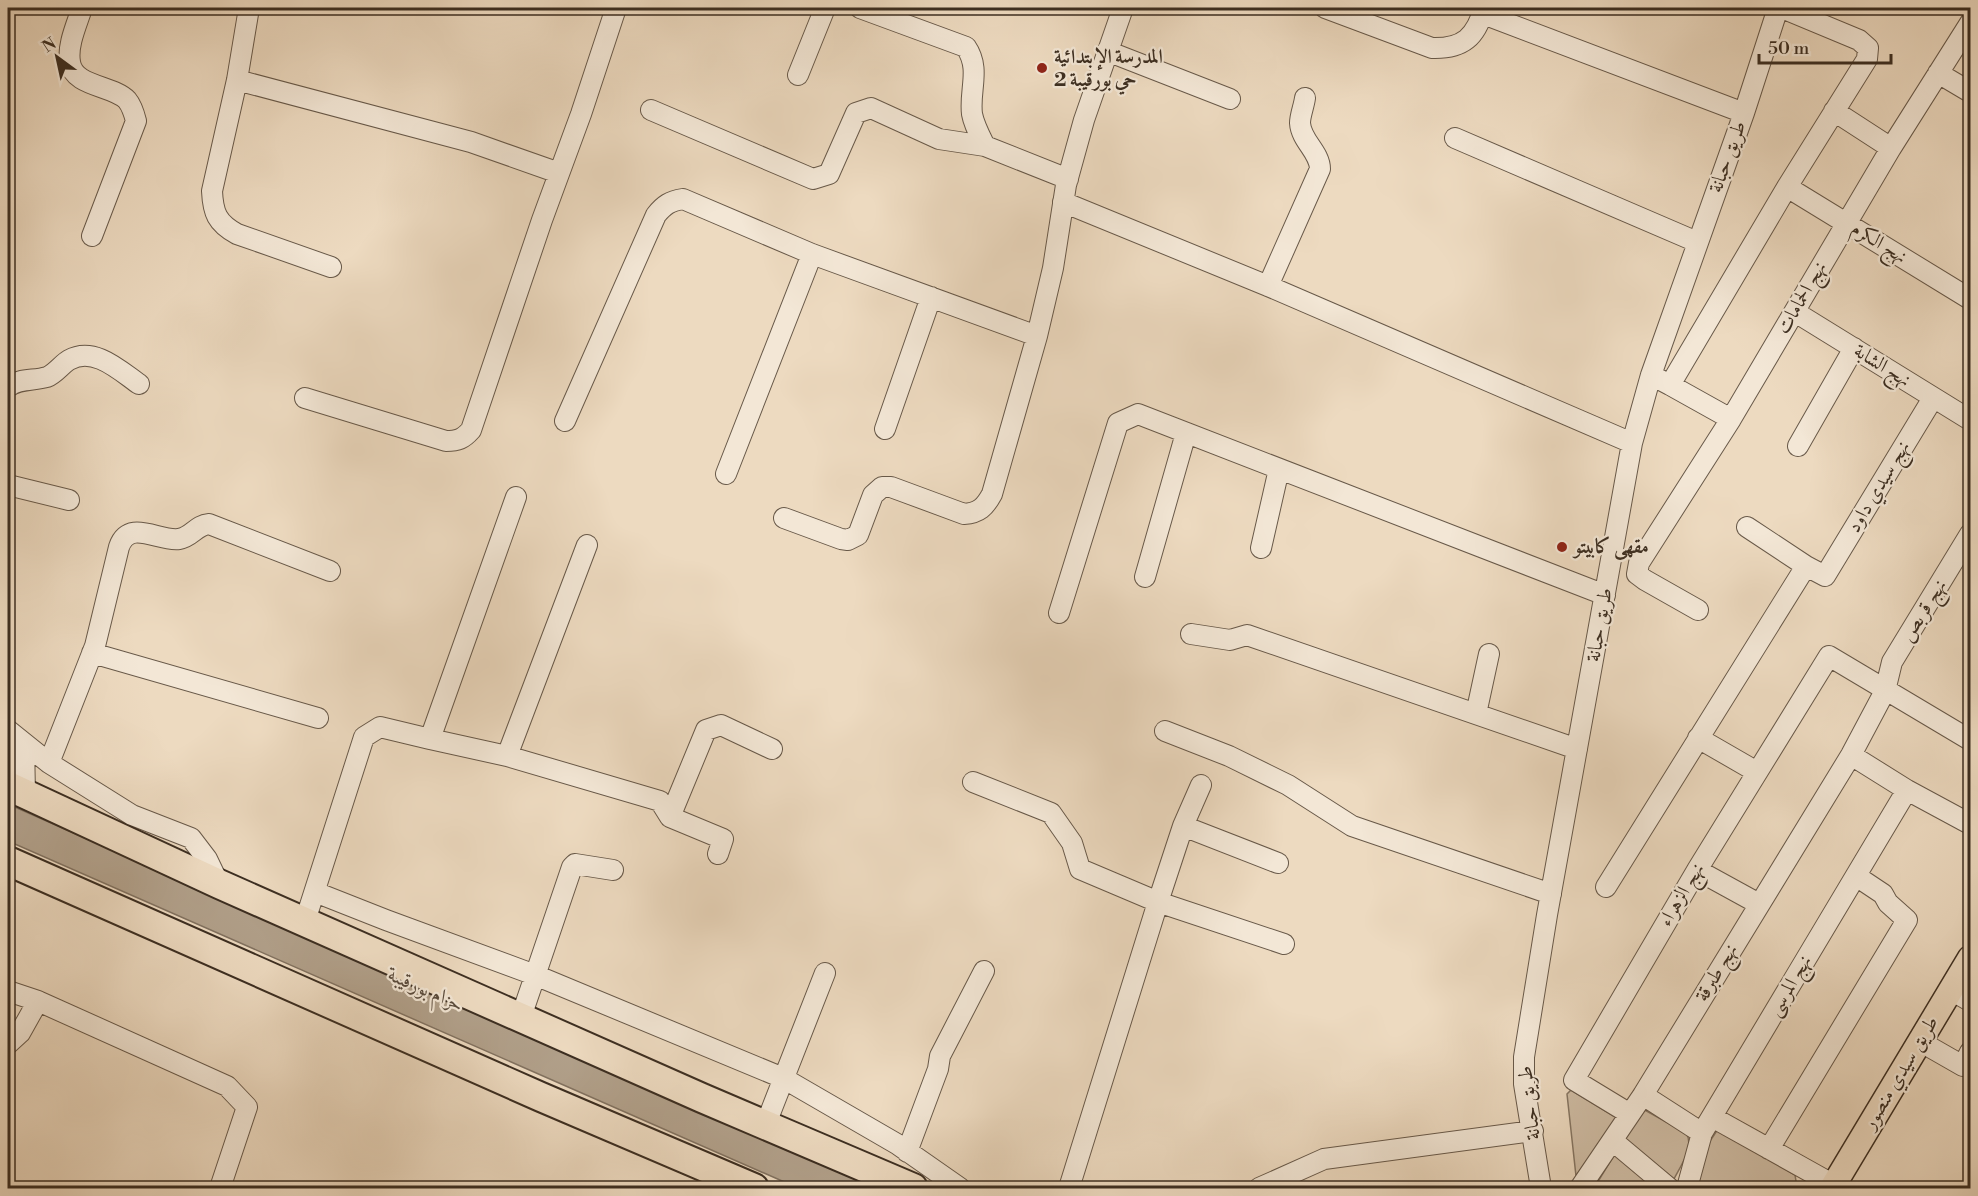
<svg xmlns="http://www.w3.org/2000/svg" width="1978" height="1196" font-family="'Libre Bodoni',Amiri,serif">
<rect width="100%" height="100%" fill="#eddac0"/>
<filter id="stains"><feTurbulence type="fractalNoise" baseFrequency=".00333" numOctaves="4"/><feColorMatrix values="0 0 0 0 .2 0 0 0 0 .09 0 0 0 0 .02 0 0 0 .5 -.17"/></filter>
<radialGradient id="worn" r=".72"><stop offset=".6" stop-color="#630" stop-opacity="0"/><stop offset="1" stop-color="#630" stop-opacity=".3"/></radialGradient>
<path fill="#cfbda5" stroke="#867663" stroke-width="1.5" d="M 1571,1090 L 1617,1118 L 1576,1176 L 1567,1094 Z
M 1643,1109 L 1686,1133 C 1695,1146 1680,1167 1674,1179 L 1624,1138 Z
M 1718,1129 L 1795,1175 L 1796,1181 L 1792,1188 L 1695,1188 L 1706,1147 Z
M 1616,1152 L 1657,1188 L 1594,1188 Z"/>
<path fill="#b1a08a" stroke="#827260" stroke-width="1.5" d="M 8,804 L 878,1188 L 798,1188 L 8,841 Z"/>
<g fill="none" stroke-linecap="round" stroke-linejoin="round">
<defs>
<path id="minor" d="M 82,8 C 77,24 67,45 70,62 C 73,87 113,85 127,100 C 132,106 134,113 136,121 L 92,236
M 249,8 L 237,80 L 212,191 C 213,213 217,223 237,234 L 331,267
M 860,8 L 966,47 C 981,69 969,90 972,114 C 974,125 980,136 985,146 L 1068,179
M 1325,8 L 1432,48 C 1463,49 1476,37 1484,8
M 1483,14 L 1744,113
M 1107,51 L 1230,99
M 1938,73 L 1970,92
M 798,75 L 825,8
M 237,80 L 471,142 L 559,173
M 651,110 L 813,179 L 829,174 L 856,113 L 871,108 L 939,139 L 985,146
M 1834,111 L 1891,148
M 1455,138 L 1697,242
M 1787,187 L 1970,299
M 1063,202 L 1268,286 L 1632,443
M 1268,286 L 1320,169 C 1320,152 1301,141 1300,123 C 1300,115 1304,106 1305,98
M 1795,312 L 1970,420
M 1651,375 L 1670,385 L 1787,187 L 1867,59 L 1868,48 L 1859,40 L 1782,8
M 1670,385 L 1731,419
M 8,387 C 20,378 33,381 47,377 C 55,374 62,364 69,360 C 94,346 119,370 139,384
M 305,398 L 446,441 C 458,441 463,439 471,430 L 542,220 L 581,114 L 616,8
M 565,421 L 656,215 C 664,205 670,201 683,199 L 812,254 L 1037,336
M 885,429 L 931,297
M 1798,446 L 1854,348
M 726,474 L 812,254
M 8,485 L 69,500
M 516,497 L 430,739 L 507,756 L 660,801 L 670,817 L 723,839 L 718,854
M 784,518 L 841,539 L 848,540 L 858,535 L 873,495 L 882,487 L 891,487 L 964,514 C 979,513 985,507 992,494 L 1037,336 L 1053,268 L 1066,185 L 1084,120 L 1123,8
M 1747,527 L 1806,566 L 1825,576 L 1933,398
M 1261,548 L 1279,469
M 1145,577 L 1186,433
M 1698,610 L 1645,580 L 1637,574 L 1639,563 L 1731,419 L 1891,148 L 1970,23
M 1059,613 L 1118,423 L 1138,414 L 1605,595
M 1191,634 L 1230,640 L 1247,635 L 1577,749
M 92,653 L 318,718
M 1476,714 L 1489,654
M 8,730 L 49,763 L 132,815 L 191,838 L 207,859 L 219,884
M 1165,731 L 1229,756 L 1288,785 L 1352,826 L 1551,894
M 1698,738 L 1757,772
M 24,743 L 25,794
M 1851,755 L 1907,790 L 1970,824
M 507,756 L 587,545
M 49,763 L 95,646 L 119,547 C 129,518 159,542 179,539 C 192,537 196,525 209,524 L 330,571
M 973,782 L 1051,813 L 1072,843 L 1080,869 L 1158,902 L 1183,826 L 1278,863
M 670,817 L 706,730 L 721,725 L 772,749
M 1183,826 L 1201,785
M 1697,870 L 1759,904
M 1606,887 L 1806,566
M 315,892 L 386,920 L 535,975 L 783,1078 L 897,1144 L 960,1188
M 305,921 L 364,737 L 380,727 L 430,739
M 1951,990 L 1970,1001
M 8,991 L 38,1001 L 227,1086 L 247,1107 L 220,1188
M 521,1017 L 572,867 L 575,864 L 613,870
M 1921,1042 L 1963,1066 L 1970,1052
M 8,1044 L 20,1033 L 38,1001
M 1643,1095 L 1702,1133
M 1630,1114 L 1574,1080 L 1697,870 L 1829,656 L 1970,740
M 1712,1117 L 1834,1185
M 765,1126 L 825,973
M 1613,1141 L 1669,1188
M 1769,1149 L 1907,920 L 1888,903 L 1883,894 L 1856,876
M 907,1152 L 938,1069 L 940,1056 L 984,971
M 1069,1188 L 1158,902 L 1284,944
M 1259,1188 L 1324,1159 L 1533,1131
M 1541,1188 L 1524,1084 L 1524,1057 L 1547,915 L 1632,443 L 1651,375 L 1744,113 L 1778,8
M 1580,1188 L 1643,1095 L 1851,755 L 1885,691 L 1892,662 L 1970,534
M 1687,1188 L 1702,1133 L 1907,790"/>
<path id="major" d="M 1832,1188 L 1970,958"/>
<path id="highway" d="M 8,786 L 219,884 L 702,1098 L 913,1188
M 8,861 L 541,1097 L 754,1188"/>
</defs>
<use href="#minor" stroke="#685949" stroke-width="22"/>
<use href="#major" stroke="#3c2e21" stroke-width="27"/>
<use href="#highway" stroke="#3c2e21" stroke-width="32"/>
<use href="#minor" stroke="#f3e7d6" stroke-width="20"/>
<use href="#major" stroke="#eddac0" stroke-width="24"/>
<use href="#highway" stroke="#eddac0" stroke-width="28"/>
</g>
<g fill="#8f2418" stroke="#f3e7d6" stroke-width="2">
<circle cx="1042" cy="68" r="6"/>
<circle cx="1562" cy="547" r="6"/>
</g>
<g text-anchor="middle" dominant-baseline="central" stroke-width="4.5" stroke-linejoin="round" paint-order="stroke">
<g font-size="20" font-weight="bold" fill="#3c2e21" stroke="#f3e7d6" text-anchor="start">
<text x="1054" y="57">المدرسة الإبتدائية<tspan x="1054" dy="23">حي بورقيبة 2</tspan></text>
<text x="1574" y="547">مقهى كابيتو</text>
</g>
<g font-size="20" fill="#3c2e21" stroke="#f3e7d6">
<text transform="translate(1728 157) rotate(-70)">طريق حبانة</text>
<text transform="translate(1879 243) rotate(32)">نهج الكرم</text>
<text transform="translate(1802 298) rotate(-60)">نهج الحمامات</text>
<text transform="translate(1882 366) rotate(32)">نهج الشابة</text>
<text transform="translate(1879 487) rotate(-59)">نهج سيدي داود</text>
<text transform="translate(1924 611) rotate(-58)">نهج قربص</text>
<text transform="translate(1600 625) rotate(-80)">طريق حبانة</text>
<text transform="translate(1682 895) rotate(-59)">نهج الزهراء</text>
<text transform="translate(1717 973) rotate(-59)">نهج طبرقة</text>
<text transform="translate(1790 986) rotate(-59)">نهج المرسى</text>
<text transform="translate(1901 1073) rotate(-59)">طريق سيدي منصور</text>
<text transform="translate(1530 1103) rotate(-97)">طريق حبانة</text>
</g>
<g font-size="21" font-style="italic" fill="#594a3b" stroke="#f3e7d6">
<text transform="translate(426 990) rotate(24)">حزام بورقيبة</text>
</g>
</g>
<rect width="1978" height="1196" fill="none" stroke="#eddac0" stroke-width="30"/>
<rect x="9" y="9" width="1960" height="1178" fill="none" stroke="#3c2e21" stroke-width="3"/>
<rect x="15" y="15" width="1948" height="1166" fill="none" stroke="#3c2e21" stroke-width="1.5"/>
<g transform="translate(57 57) rotate(327)" stroke="#f3e7d6" stroke-width="4.5" paint-order="stroke">
<path d="M0-4.5L10 22L0 15L-10 22Z" fill="#3c2e21"/>
<text y="-9" font-size="16" font-weight="bold" text-anchor="middle" fill="#3c2e21">N</text>
</g>
<path d="M1759 54v9h132v-9" fill="none" stroke="#3c2e21" stroke-width="3"/>
<text x="1768" y="54" font-size="18" fill="#3c2e21" stroke="#f3e7d6" stroke-width="4.5" paint-order="stroke">50 m</text>
<rect width="100%" height="100%" filter="url(#stains)"/>
<rect width="100%" height="100%" fill="url(#worn)"/>
</svg>
